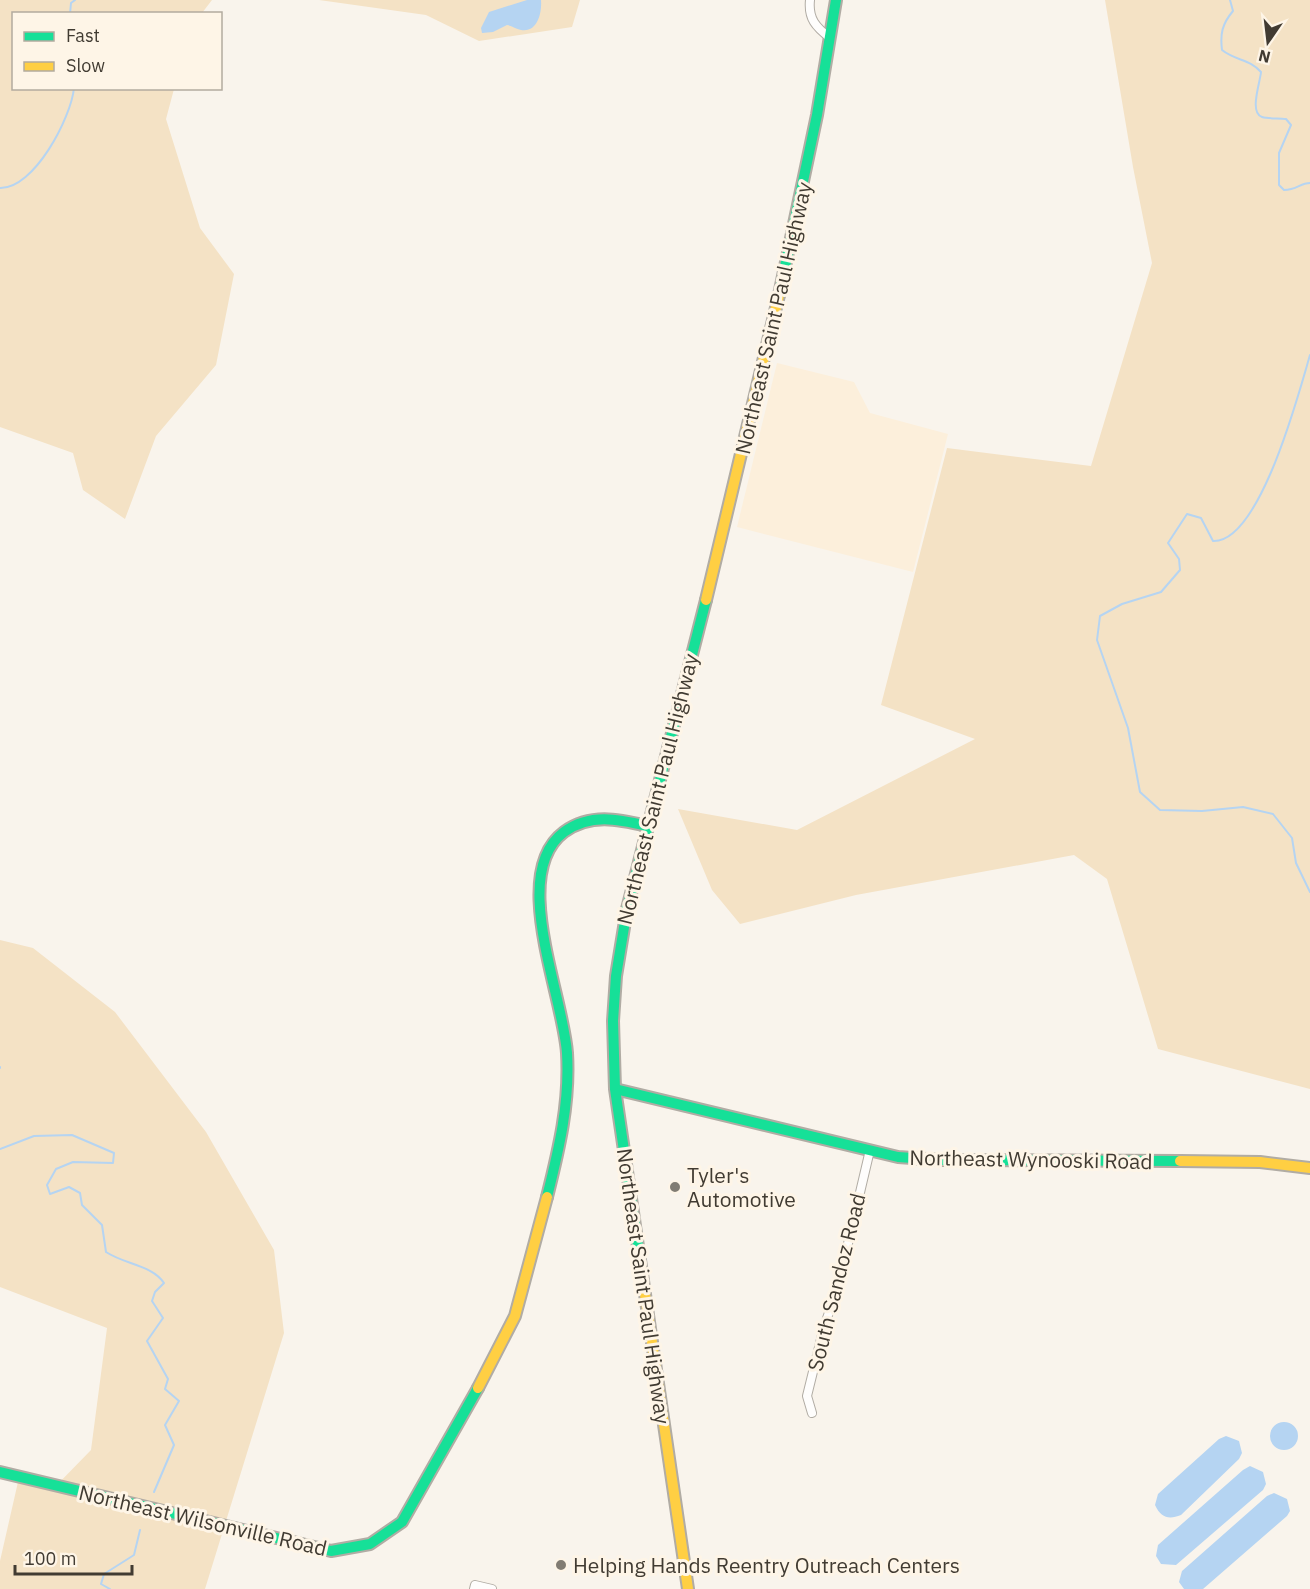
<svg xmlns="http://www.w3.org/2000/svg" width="1310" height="1589" font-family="'IBM Plex Sans',sans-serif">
<rect width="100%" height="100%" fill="#f9f4ec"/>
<path fill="#fcefdb" d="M 777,363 L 854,382 L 870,413 L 948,434 L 913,572 L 737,527 Z"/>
<path fill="#f4e2c5" d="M 0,0 L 212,0 L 202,13 L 14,14 L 14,88 L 174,89 L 166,119 L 200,228 L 234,274 L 216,365 L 156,436 L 125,519 L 83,490 L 73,453 L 0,427 Z
M 319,0 L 580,0 L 572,27 L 479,41 L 426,15 Z
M 1105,0 L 1310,0 L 1310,1089 L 1158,1049 L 1107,879 L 1074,855 L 856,895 L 740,924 L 712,890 L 678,809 L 797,830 L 975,739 L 881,705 L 947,448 L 1091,466 L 1152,263 L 1133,167 Z
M 0,940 L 33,948 L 115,1012 L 206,1132 L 274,1250 L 284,1333 L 205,1589 L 0,1589 L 0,1561 L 18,1482 L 51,1491 L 91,1450 L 107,1328 L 0,1287 Z"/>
<path fill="#b5d4f2" d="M 527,0 L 541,0 C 542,12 538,33 521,30 C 516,29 512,26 507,25 L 493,32 L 482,33 L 481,28 L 489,12 Z
M1270 1436a14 14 0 1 1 28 0a14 14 0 1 1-28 0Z
M 1226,1436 L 1239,1441 L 1242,1453 L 1239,1459 L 1181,1515 C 1169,1520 1161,1518 1155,1505 L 1158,1494 L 1219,1439 Z
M 1250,1466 L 1263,1472 L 1266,1484 L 1263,1490 L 1176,1565 L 1161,1564 L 1156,1556 L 1158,1545 L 1243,1470 Z
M 1274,1493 L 1287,1499 L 1290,1511 L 1287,1516 L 1203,1589 L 1184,1589 L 1179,1582 L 1182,1571 L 1267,1496 Z"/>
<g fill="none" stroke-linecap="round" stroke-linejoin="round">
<path stroke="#b5d4f2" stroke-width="2" d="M 1230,0 L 1233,11 C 1222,24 1220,34 1222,50 C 1236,61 1250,59 1261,72 C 1260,83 1249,113 1262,117 C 1269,119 1279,118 1286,119 L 1291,125 L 1279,153 L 1279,185 L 1284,190 C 1297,190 1300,183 1310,183
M 70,14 L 71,3 L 75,0
M 0,188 C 34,189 71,118 74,88
M 1310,355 C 1299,392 1260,543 1213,541 L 1201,518 L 1187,514 L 1168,543 L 1179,559 L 1180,570 L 1161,592 L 1122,604 L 1100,616 L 1097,640 L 1128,728 L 1140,792 L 1160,810 L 1202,811 L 1243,807 L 1273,814 L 1292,838 L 1296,863 L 1310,892
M 0,1067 L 0,1068
M 0,1149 L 34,1136 L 72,1135 L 114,1153 L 113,1163 L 73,1162 L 56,1169 L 47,1185 L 50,1194 L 69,1187 L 80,1193 L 82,1205 L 102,1225 L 106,1252 C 126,1265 152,1265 164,1283 L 155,1292 L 152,1301 L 163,1318 L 147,1341 L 168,1379 L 165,1389 L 179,1401 L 165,1425 L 174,1445 L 154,1492
M 110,1589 L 101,1584 L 104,1574 L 134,1555 L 140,1530"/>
<defs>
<path id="street" d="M 810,0 C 808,19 816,27 830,38
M 812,1413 L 807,1396 L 824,1327 L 838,1286 L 870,1150
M 474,1589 L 475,1585 L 492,1589"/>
<path id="fast" d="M 779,295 L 817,115 L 836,0
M 615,1089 L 898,1157 L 941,1160 L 1180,1161
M 547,1197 C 559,1149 570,1103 567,1053 C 563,994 509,873 564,832 C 590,813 618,819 647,826
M 640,1260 L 615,1089 L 613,1021 L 616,976 L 627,909 L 706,600
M 0,1472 L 331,1551 L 370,1544 L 402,1522 L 478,1388"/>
<path id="slow" d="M 706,600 L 779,295
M 1180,1161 L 1260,1162 L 1310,1168
M 640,1260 L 688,1589
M 478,1388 L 515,1316 L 547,1197"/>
</defs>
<use href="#street" stroke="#b1aca4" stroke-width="10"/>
<use href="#fast" stroke="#b1aca4" stroke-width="14"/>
<use href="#slow" stroke="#b1aca4" stroke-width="14"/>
<use href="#street" stroke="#fefdfc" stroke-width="8"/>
<use href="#fast" stroke="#16e098" stroke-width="10"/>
<use href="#slow" stroke="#ffcf43" stroke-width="10"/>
</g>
<g fill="#817c73" stroke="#fef5e7" stroke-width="2">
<circle cx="675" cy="1187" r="6"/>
<circle cx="561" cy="1565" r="6"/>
</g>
<g text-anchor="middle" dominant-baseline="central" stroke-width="6" stroke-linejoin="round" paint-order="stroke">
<g font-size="21" fill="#413b32" stroke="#fef5e7">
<text transform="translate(773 318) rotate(-77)">Northeast Saint Paul Highway</text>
<text transform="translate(657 789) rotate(-76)">Northeast Saint Paul Highway</text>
<text transform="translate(1031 1159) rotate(1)">Northeast Wynooski Road</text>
<text transform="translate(836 1282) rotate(-76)">South Sandoz Road</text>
<text transform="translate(644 1286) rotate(82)">Northeast Saint Paul Highway</text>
<text transform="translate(203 1520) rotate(13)">Northeast Wilsonville Road</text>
</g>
<g font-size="21" fill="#413b32" stroke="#fef5e7" text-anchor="start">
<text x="687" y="1175">Tyler's<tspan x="687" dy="24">Automotive</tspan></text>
<text x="573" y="1565">Helping Hands Reentry Outreach Centers</text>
</g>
</g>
<rect x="12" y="12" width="210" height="78" fill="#fef5e7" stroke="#b2ab9f" stroke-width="1.5"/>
<rect x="24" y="32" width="30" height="9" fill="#16e098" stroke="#b2ab9f" stroke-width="1.5"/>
<text x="66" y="42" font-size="18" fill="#413b32">Fast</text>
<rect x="24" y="62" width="30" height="9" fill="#ffcf43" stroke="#b2ab9f" stroke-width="1.5"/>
<text x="66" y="72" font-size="18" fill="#413b32">Slow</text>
<g transform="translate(1268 42) rotate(194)" stroke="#fef5e7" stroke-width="4.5" paint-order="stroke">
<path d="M0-4.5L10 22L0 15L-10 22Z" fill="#413b32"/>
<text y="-9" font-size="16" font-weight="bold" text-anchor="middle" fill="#413b32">N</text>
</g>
<path d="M15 1565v9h117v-9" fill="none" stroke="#413b32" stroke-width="3"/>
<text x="24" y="1565" font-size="18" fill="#413b32" stroke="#fef5e7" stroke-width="4.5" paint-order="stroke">100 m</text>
</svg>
